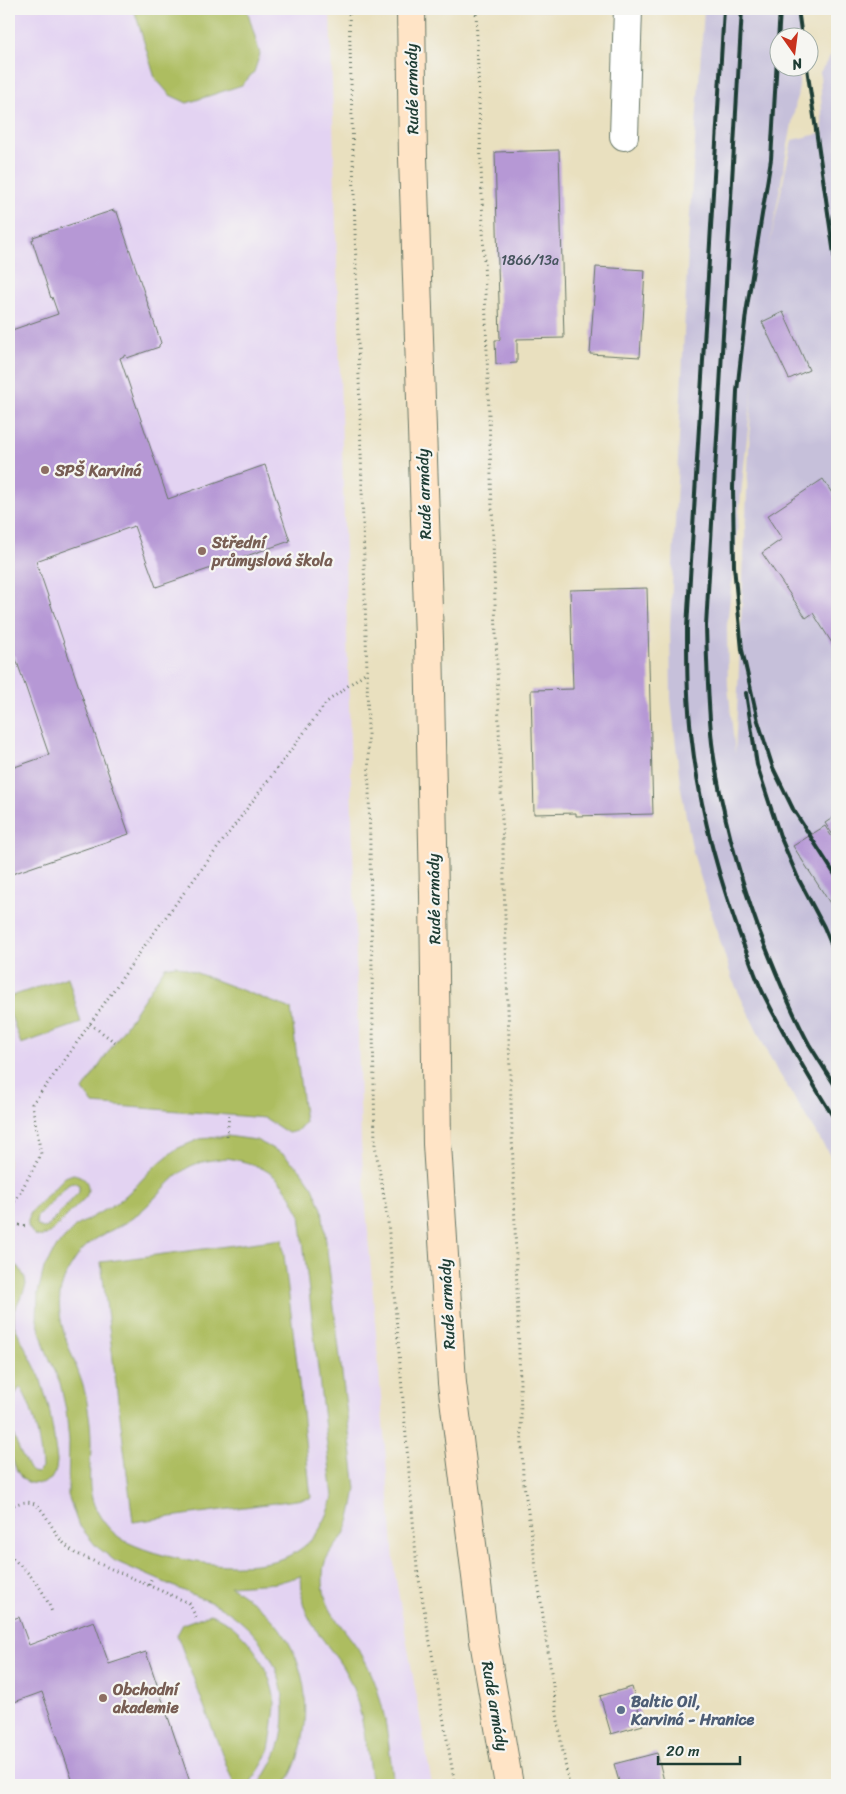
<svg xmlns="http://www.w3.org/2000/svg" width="846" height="1794" font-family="Sriracha,sans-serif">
<rect width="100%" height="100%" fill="#f6f6f2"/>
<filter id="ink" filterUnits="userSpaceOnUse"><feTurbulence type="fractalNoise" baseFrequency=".02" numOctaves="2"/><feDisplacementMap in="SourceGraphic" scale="10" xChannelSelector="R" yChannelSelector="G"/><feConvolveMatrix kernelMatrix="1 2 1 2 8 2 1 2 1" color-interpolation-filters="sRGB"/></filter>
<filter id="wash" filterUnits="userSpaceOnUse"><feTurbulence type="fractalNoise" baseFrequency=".0096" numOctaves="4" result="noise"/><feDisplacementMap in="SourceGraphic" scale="20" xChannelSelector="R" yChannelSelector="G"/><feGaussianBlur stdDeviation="1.12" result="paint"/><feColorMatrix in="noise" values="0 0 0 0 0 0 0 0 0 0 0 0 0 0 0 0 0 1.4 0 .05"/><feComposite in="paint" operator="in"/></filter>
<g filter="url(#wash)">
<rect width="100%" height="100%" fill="#e9e0bf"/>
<path fill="#e3d3f2" d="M 9,9 L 330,9 L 361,1143 L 395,1574 L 432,1785 L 9,1785 Z"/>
<path fill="#c6c0da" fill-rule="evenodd" d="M 704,9 L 800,9 L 800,37 L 778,38 L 778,68 L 799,68 L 799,86 L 769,248 L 792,140 L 823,133 L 820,72 L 837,46 L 837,1167 L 771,1060 L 732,979 L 693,853 L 680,783 L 671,699 L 670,627 L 689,228 ZM 757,345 L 751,404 L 735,754 L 728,685 L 727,626 Z"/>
<path fill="#adbd60" stroke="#667d4a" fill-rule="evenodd" d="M 134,9 L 247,9 L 260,54 L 254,72 L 242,85 L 187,103 L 170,95 L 155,78 Z
M 176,965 L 291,1009 L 305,1122 L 297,1131 L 288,1133 L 265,1118 L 93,1104 L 83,1090 L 165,967 Z
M 68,977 L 81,1023 L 21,1044 L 9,1010 L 9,997 Z
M 227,1136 L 256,1140 L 283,1154 L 300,1169 L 313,1187 L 322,1209 L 356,1489 C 353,1504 351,1522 343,1536 C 333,1551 323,1555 323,1576 C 322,1610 342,1624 359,1650 C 367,1663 375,1680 379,1695 C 387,1721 390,1757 394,1785 L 372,1785 C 366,1749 364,1710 348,1677 C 336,1652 313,1633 304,1606 C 301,1597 302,1585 301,1576 L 276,1583 L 230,1586 C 241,1594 254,1602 264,1611 C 312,1655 318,1731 285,1785 L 259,1785 C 268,1771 277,1756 281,1740 C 293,1683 268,1635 219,1606 L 115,1561 L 96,1546 L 78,1524 L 68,1495 L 69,1441 L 66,1410 L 60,1383 L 45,1348 L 37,1320 L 38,1293 L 44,1268 L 57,1246 L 75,1227 L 118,1202 L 133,1189 L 153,1168 L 176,1149 L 200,1139 ZM 227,1158 C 267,1165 284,1177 300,1215 L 333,1497 C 327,1520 317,1539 296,1552 C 255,1577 168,1562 127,1542 C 115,1536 104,1524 98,1513 C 85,1491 91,1467 91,1443 C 91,1431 90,1420 88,1409 C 83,1362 42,1318 68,1271 C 74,1261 80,1251 89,1244 C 105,1231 125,1226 140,1212 C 156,1199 169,1180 187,1168 C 199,1161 213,1160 227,1158 Z
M 73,1174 C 86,1176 91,1185 86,1197 C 79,1204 72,1211 65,1218 C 55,1228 39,1249 28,1226 L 28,1220 L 31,1212 L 65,1177 ZM 73,1182 L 79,1185 L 79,1192 L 47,1227 L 43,1228 L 38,1226 L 36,1222 L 37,1217 L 70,1183 Z
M 282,1239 L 297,1363 L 311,1498 L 133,1522 L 101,1262 Z
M 9,1263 L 19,1267 L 25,1278 L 26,1285 L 23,1293 L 14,1310 L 14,1325 L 40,1377 L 49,1408 L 53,1431 L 57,1461 L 56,1470 L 51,1479 L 42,1484 L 30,1483 L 22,1479 L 16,1469 L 9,1449 L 9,1362 L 12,1365 L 14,1362 L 9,1342 L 9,1294 L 10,1283 ZM 20,1387 C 33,1404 41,1446 42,1468 L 37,1473 L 32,1472 L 29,1469 C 15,1443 0,1414 20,1387 Z
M 210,1614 C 245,1626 271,1667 275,1703 C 275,1709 274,1716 273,1722 C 272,1731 271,1740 269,1749 C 267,1759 255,1777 248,1785 L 234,1785 L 177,1635 L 183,1624 Z"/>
<g id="blocks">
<path fill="#b698d5" d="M 536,9 L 555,9 L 555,11 L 536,10 Z
M 559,150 L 564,338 L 517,339 L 517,363 L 496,364 L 495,340 L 500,340 L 495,152 Z
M 114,210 L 114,212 L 117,212 L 161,343 L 159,345 L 159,347 L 127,358 L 126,355 L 120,358 L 168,499 L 265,465 L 290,541 L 156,587 L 134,526 L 36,561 L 129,834 L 9,875 L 9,769 L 49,755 L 15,656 L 9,658 L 9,331 L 58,314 L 52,297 L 51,298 L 32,240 L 34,239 L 33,237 Z
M 596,267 L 645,270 L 640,357 L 590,354 Z
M 783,312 L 809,370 L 789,379 L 762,322 Z
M 823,479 L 837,501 L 837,651 L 813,613 L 806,618 L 762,553 L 782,539 L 767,516 Z
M 647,588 L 653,814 L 576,816 L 576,813 L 534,814 L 531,690 L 573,689 L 570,590 Z
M 837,815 L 837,841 L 825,823 Z
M 825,826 L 837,845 L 837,914 L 793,846 Z
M 19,1617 L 29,1645 L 94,1621 L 109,1664 L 146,1652 L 191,1785 L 74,1785 L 42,1692 L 9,1704 L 9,1620 Z
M 632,1687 L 643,1725 L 611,1734 L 600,1696 Z
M 657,1753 L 665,1785 L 620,1785 L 614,1764 Z"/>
</g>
</g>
<g filter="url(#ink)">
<use href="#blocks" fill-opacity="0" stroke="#667665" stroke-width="1"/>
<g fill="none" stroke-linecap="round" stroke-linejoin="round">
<defs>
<path id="minor" d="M 624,136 L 628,9"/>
<path id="secondary" d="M 411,9 L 413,158 L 429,639 L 434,893 L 437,1144 L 452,1383 L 484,1641 L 509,1785"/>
</defs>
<use href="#minor" stroke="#667665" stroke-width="30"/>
<use href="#secondary" stroke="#667665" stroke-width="30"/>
<path stroke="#667665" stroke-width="3" stroke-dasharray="1 4" stroke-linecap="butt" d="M 349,9 L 367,672 L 375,1145 L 388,1221 L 417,1568 L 455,1785
M 476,9 L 523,1477 L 561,1741 L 569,1785
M 90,1024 L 115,1042
M 227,1136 L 229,1115
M 9,1210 L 21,1191 L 41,1154 L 32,1104 L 57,1071 L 150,938 L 327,702 L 366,672
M 9,1224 L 28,1226
M 9,1507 C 39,1493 42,1512 56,1533 C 61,1542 68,1547 75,1553 L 189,1603 L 197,1619
M 9,1555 C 31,1575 41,1584 52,1612
M 149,1585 L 152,1577"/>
<use href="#minor" stroke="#fff" stroke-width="28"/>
<use href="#secondary" stroke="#ffe4c6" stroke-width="28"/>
<path stroke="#1f3d34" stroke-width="4" d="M 724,9 L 687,628 C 687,666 687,704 692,741 C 700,811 719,880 744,946 C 751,962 756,979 764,995 C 786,1039 811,1081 837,1123
M 742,9 L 706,626 C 707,665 708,705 712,743 C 720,808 737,869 759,930 C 774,969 789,1007 809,1044 C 818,1059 828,1074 837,1089
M 780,9 L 771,159 L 746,313 L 737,391 L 733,487 L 734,566 L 742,650 L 758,721 L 773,768 L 793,809 L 837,878
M 798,9 L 802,38
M 807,68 L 837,275
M 746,693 L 757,765 L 780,836 L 798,878 L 824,927 L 837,958"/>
</g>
</g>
<g fill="#8d6e63" stroke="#f6f6f2" stroke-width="2">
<circle cx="45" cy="470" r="5"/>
<circle cx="202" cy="551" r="5"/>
<circle cx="103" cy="1698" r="5"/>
</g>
<circle fill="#5c6f8a" stroke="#f6f6f2" stroke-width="2" cx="621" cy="1710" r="5"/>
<g text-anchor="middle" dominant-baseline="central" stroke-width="4.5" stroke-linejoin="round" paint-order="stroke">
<g font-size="14" fill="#45545c">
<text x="530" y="260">1866/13a</text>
</g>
<g font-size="16" fill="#1f3d34" stroke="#f6f6f2">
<text transform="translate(412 89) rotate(-91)">Rudé armády</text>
<text transform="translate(424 494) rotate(-92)">Rudé armády</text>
<text transform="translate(434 899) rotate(-91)">Rudé armády</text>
<text transform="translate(447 1304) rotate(-93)">Rudé armády</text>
<text transform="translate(495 1706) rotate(80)">Rudé armády</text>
</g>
<g font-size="16" font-weight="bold" fill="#785e54" stroke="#f6f6f2" text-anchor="start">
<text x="55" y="470">SPŠ Karviná</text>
<text x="212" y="542">Střední<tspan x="212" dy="18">průmyslová škola</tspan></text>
<text x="113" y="1689">Obchodní<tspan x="113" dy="18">akademie</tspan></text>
</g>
<g font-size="16" font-weight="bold" fill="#4e5e75" stroke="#f6f6f2" text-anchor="start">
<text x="631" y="1701">Baltic Oil,<tspan x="631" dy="18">Karviná - Hranice</tspan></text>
</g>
</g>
<rect width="846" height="1794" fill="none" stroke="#f6f6f2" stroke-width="30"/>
<g transform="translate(794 52) rotate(166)"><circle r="24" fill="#f6f6f2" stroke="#a0aca6"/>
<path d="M0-4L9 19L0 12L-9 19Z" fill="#c8321e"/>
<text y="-8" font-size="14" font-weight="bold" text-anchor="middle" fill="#1f3d34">N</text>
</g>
<path d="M658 1756v8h82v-8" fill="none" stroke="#1f3d34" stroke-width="2.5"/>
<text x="666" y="1756" font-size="15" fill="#1f3d34" stroke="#f6f6f2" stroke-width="4" paint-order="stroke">20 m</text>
</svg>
